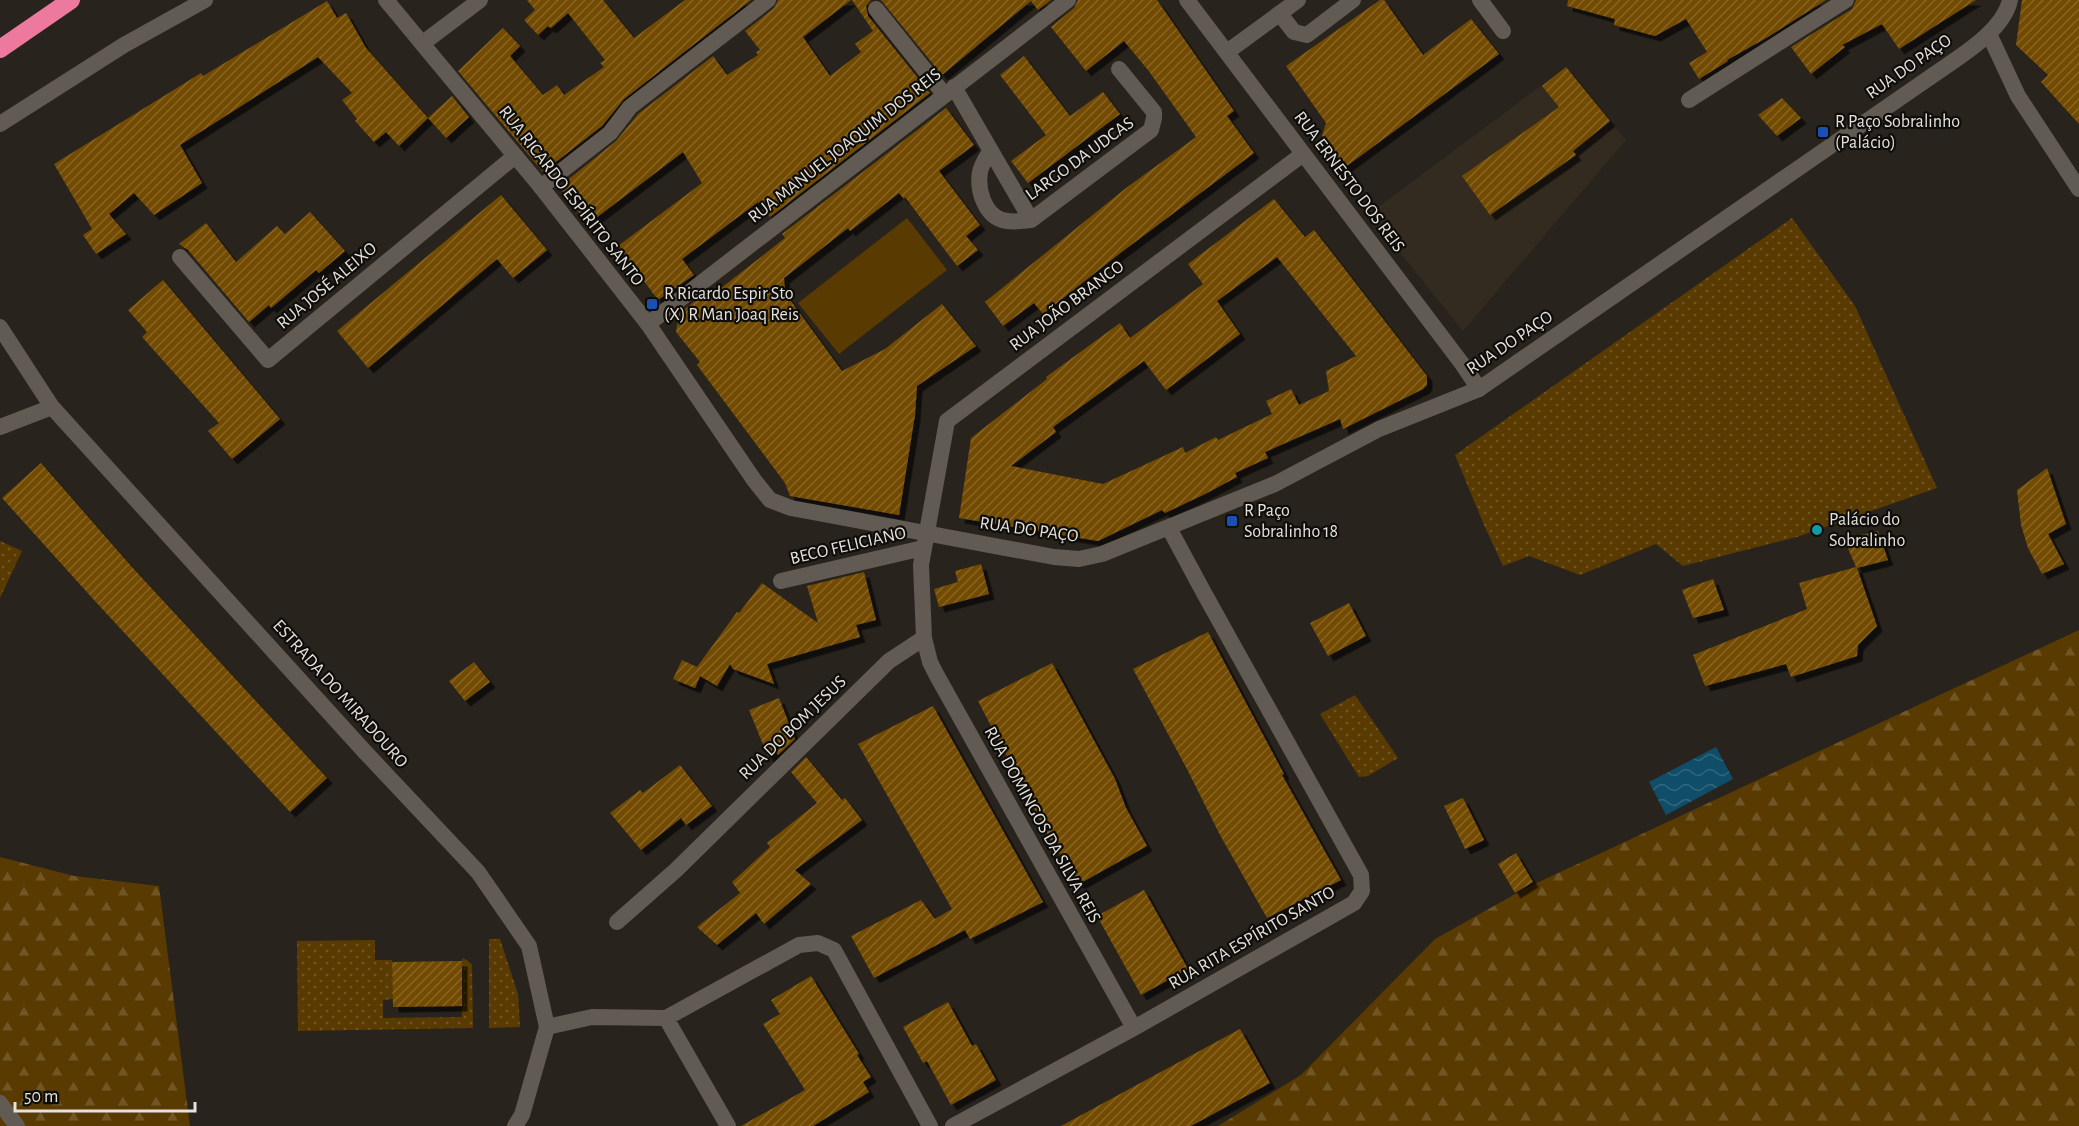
<svg xmlns="http://www.w3.org/2000/svg" width="2079" height="1126" font-family="'Alegreya Sans',sans-serif">
<defs>
<pattern id="green-dots" width="8" height="8" patternUnits="userSpaceOnUse" patternTransform="scale(1.5)"><rect width="8" height="8" fill="#593a00"/><path d="M2 2h.1M6 6h.1" fill="none" stroke="#715625" stroke-width="1.8" stroke-linecap="round"/></pattern>
<pattern id="forest-firs" width="22" height="20" patternUnits="userSpaceOnUse" patternTransform="scale(1.5)"><rect width="22" height="20" fill="#593a00"/><path d="M5 1l3.5 6h-7zM16 11l3.5 6h-7z" fill="#715625"/></pattern>
<pattern id="water-waves" width="16" height="10" patternUnits="userSpaceOnUse" patternTransform="scale(1.5)"><rect width="16" height="10" fill="#0f4d68"/><path d="M0 5q4-4 8 0t8 0" fill="none" stroke="#32667d"/></pattern>
<pattern id="building-hatch" width="6" height="6" patternUnits="userSpaceOnUse" patternTransform="scale(1.5)"><rect width="6" height="6" fill="#724b01"/><path d="M-1 1l2-2M0 6l6-6M5 7l2-2" fill="none" stroke="#866526"/></pattern>
<filter id="shadow"><feDropShadow dx="5.5" dy="5.5" stdDeviation="0" flood-color="#0009"/></filter>
</defs>
<rect width="100%" height="100%" fill="#28231d"/>
<path fill="#332b1f" d="M 1566,67 L 1626,140 L 1463,331 L 1369,214 Z"/>
<path fill="url(#green-dots)" d="M 1792,218 L 1855,306 L 1937,488 L 1797,537 L 1683,566 L 1656,544 L 1580,575 L 1529,556 L 1503,566 L 1484,525 L 1455,455 Z
M 0,541 L 22,551 L 0,598 Z
M 1355,695 L 1398,758 L 1368,776 L 1359,777 L 1320,714 Z
M 489,939 L 500,939 L 518,994 L 520,1027 L 489,1028 Z
M 375,940 L 375,960 L 392,960 L 393,999 L 383,1000 L 383,1018 L 462,1017 L 462,958 L 467,960 L 472,965 L 473,1028 L 298,1031 L 297,941 Z"/>
<path fill="url(#forest-firs)" d="M 2079,630 L 2079,1126 L 1218,1126 L 1301,1075 L 1435,939 L 1526,888 Z
M 0,857 L 74,876 L 159,886 L 190,1126 L 0,1126 Z"/>
<path fill="#593a00" d="M 907,218 L 947,270 L 839,354 L 798,303 Z"/>
<path fill="url(#water-waves)" d="M 1716,747 L 1733,779 L 1666,815 L 1649,782 Z"/>
<path fill="url(#building-hatch)" fill-rule="evenodd" filter="url(#shadow)" d="M 527,0 L 603,0 L 634,38 L 685,0 L 751,0 L 624,99 L 602,126 L 543,172 L 458,71 L 503,28 L 520,46 L 510,56 L 543,95 L 557,85 L 564,95 L 604,67 L 600,63 L 605,60 L 568,13 L 551,28 L 548,26 L 538,35 L 524,20 L 535,10 Z
M 778,0 L 851,0 L 803,37 L 830,76 L 861,52 L 855,44 L 873,31 L 852,0 L 871,0 L 866,6 L 868,16 L 930,93 L 770,217 L 758,202 L 682,259 L 694,275 L 658,300 L 618,246 L 702,183 L 683,152 L 588,224 L 559,187 L 616,141 L 638,114 L 713,56 L 727,75 L 758,55 L 756,52 L 760,50 L 745,31 L 774,8 Z
M 881,0 L 1051,0 L 1038,10 L 1031,1 L 942,75 Z
M 1078,0 L 1157,0 L 1234,111 L 1227,116 L 1254,153 L 1119,254 L 1043,314 L 1034,303 L 1003,326 L 985,302 L 1126,188 L 1196,137 L 1148,70 L 1124,41 L 1086,71 L 1051,27 L 1074,8 Z
M 1380,0 L 1384,0 L 1423,55 L 1471,19 L 1499,54 L 1344,168 L 1322,136 L 1326,123 L 1286,66 Z
M 1568,0 L 1826,0 L 1768,37 L 1727,60 L 1728,61 L 1699,79 L 1689,63 L 1707,52 L 1686,19 L 1655,36 L 1614,25 L 1615,19 L 1567,6 Z
M 1856,0 L 1976,0 L 1899,49 L 1882,24 L 1842,45 L 1845,47 L 1811,74 L 1791,47 L 1852,9 Z
M 2022,0 L 2079,0 L 2079,124 L 2041,82 L 2048,75 L 2016,45 Z
M 327,1 L 337,18 L 346,13 L 366,48 L 428,118 L 399,146 L 386,132 L 374,142 L 355,121 L 357,119 L 342,100 L 352,93 L 318,57 L 180,145 L 202,183 L 154,215 L 134,193 L 109,214 L 126,234 L 96,254 L 83,235 L 92,229 L 54,164 L 201,73 L 203,76 Z
M 1024,56 L 1070,116 L 1103,92 L 1120,114 L 1028,183 L 1011,161 L 1046,135 L 1000,75 Z
M 1566,67 L 1610,121 L 1573,151 L 1576,155 L 1490,215 L 1462,176 L 1559,107 L 1542,86 Z
M 452,96 L 469,117 L 446,138 L 428,118 Z
M 1782,98 L 1801,118 L 1777,136 L 1758,115 Z
M 946,108 L 974,145 L 939,171 L 980,225 L 966,236 L 978,250 L 957,266 L 905,197 L 904,199 L 899,193 L 850,231 L 848,228 L 784,278 L 785,293 L 842,371 L 885,349 L 942,304 L 976,346 L 917,386 L 915,415 L 899,515 L 790,496 L 785,483 L 697,365 L 700,362 L 676,332 L 679,313 L 706,293 L 709,297 L 725,285 L 785,238 L 782,234 Z
M 501,195 L 547,250 L 513,278 L 497,259 L 368,368 L 337,331 Z
M 1274,199 L 1305,237 L 1314,230 L 1340,263 L 1427,376 L 1427,385 L 1423,389 L 1343,429 L 1340,419 L 1265,452 L 1268,458 L 1235,473 L 1237,477 L 1205,494 L 1165,513 L 1162,510 L 1098,541 L 959,518 L 971,438 L 1047,379 L 1046,377 L 1120,323 L 1130,338 L 1203,284 L 1188,264 ZM 1277,257 L 1356,356 L 1326,371 L 1329,391 L 1299,405 L 1291,389 L 1266,401 L 1272,414 L 1218,440 L 1216,437 L 1185,453 L 1183,447 L 1103,484 L 1011,466 L 1056,432 L 1053,427 L 1144,361 L 1166,390 L 1240,334 L 1217,301 Z
M 310,212 L 345,251 L 319,273 L 316,270 L 271,308 L 269,305 L 249,322 L 188,250 L 179,244 L 206,223 L 236,262 L 277,226 L 285,234 Z
M 163,280 L 280,419 L 232,459 L 208,431 L 219,423 L 142,337 L 147,332 L 128,310 Z
M 41,463 L 131,566 L 327,778 L 290,812 L 94,600 L 2,498 Z
M 2047,468 L 2066,524 L 2048,534 L 2064,564 L 2042,574 L 2028,548 L 2021,525 L 2017,490 Z
M 1878,531 L 1888,560 L 1857,568 L 1877,626 L 1858,645 L 1857,656 L 1791,677 L 1786,664 L 1705,686 L 1693,655 L 1807,609 L 1799,583 L 1856,567 L 1844,539 Z
M 981,564 L 989,594 L 939,607 L 934,589 L 958,582 L 955,571 Z
M 864,572 L 876,620 L 856,625 L 860,637 L 767,664 L 774,684 L 733,669 L 730,664 L 717,686 L 700,676 L 695,688 L 673,679 L 682,660 L 697,667 L 737,612 L 739,613 L 762,583 L 818,623 L 807,586 Z
M 1713,579 L 1724,610 L 1693,618 L 1682,590 Z
M 1349,603 L 1366,636 L 1328,656 L 1310,623 Z
M 1208,632 L 1284,774 L 1282,775 L 1341,880 L 1267,918 L 1220,835 L 1188,771 L 1133,669 Z
M 474,662 L 490,682 L 465,701 L 449,681 Z
M 1052,663 L 1115,779 L 1126,808 L 1147,846 L 1079,884 L 1050,839 L 978,701 Z
M 779,698 L 795,739 L 778,755 L 775,752 L 768,757 L 749,710 Z
M 933,706 L 1043,902 L 970,939 L 965,930 L 874,978 L 851,936 L 921,900 L 935,919 L 952,909 L 858,744 Z
M 806,757 L 842,800 L 845,798 L 862,820 L 795,870 L 811,884 L 764,924 L 756,913 L 717,945 L 697,927 L 740,893 L 732,882 L 770,847 L 767,843 L 817,803 L 791,772 Z
M 680,765 L 712,806 L 686,825 L 681,818 L 641,850 L 610,813 L 640,790 L 643,793 Z
M 1463,798 L 1484,840 L 1465,849 L 1444,806 Z
M 1516,853 L 1533,882 L 1515,893 L 1498,864 Z
M 1144,890 L 1188,969 L 1141,995 L 1097,916 Z
M 462,961 L 462,1006 L 393,1007 L 392,962 Z
M 811,976 L 859,1054 L 857,1055 L 871,1077 L 863,1082 L 869,1092 L 813,1126 L 741,1126 L 805,1090 L 763,1024 L 780,1014 L 771,1000 Z
M 948,1002 L 972,1046 L 976,1044 L 996,1080 L 951,1105 L 927,1061 L 923,1063 L 903,1027 Z
M 1240,1029 L 1270,1083 L 1191,1126 L 1061,1126 Z"/>
<g fill="none" stroke-linecap="round" stroke-linejoin="round">
<path stroke="#615b54" stroke-width="16" d="M 1187,0 L 1463,365 L 1479,389
M 1480,0 L 1503,31
M 876,9 L 944,94
M 1280,14 L 1294,32 L 1307,35 L 1353,0
M 1989,34 L 2018,96 L 2079,189
M 423,43 L 480,0
M 1227,52 L 1298,0
M 954,87 L 1031,220 L 1151,130 L 1154,118 L 1154,112 L 1119,69
M 1689,100 L 1846,0
M 0,124 L 124,45 L 205,0
M 990,151 C 987,157 981,165 980,172 C 977,189 984,214 1002,220 C 1012,223 1021,221 1031,220
M 541,187 L 610,133 L 630,107 L 768,0
M 180,257 L 268,360 L 515,156
M 648,324 L 1068,0
M 0,327 L 52,407 L 365,752 L 478,872 L 529,946 L 547,1027 L 522,1115 L 515,1126
M 0,427 L 52,407
M 781,581 L 923,548
M 617,922 L 676,870 L 889,661 L 924,638
M 666,1018 L 728,1126
M 547,1027 L 592,1017 L 666,1018 L 799,945 L 818,943 L 834,950 L 930,1126
M 1134,1028 L 936,674 L 930,662 L 924,638 L 921,565 L 947,421 L 1303,154
M 0,1103 L 17,1126
M 953,1126 L 1134,1028 L 1354,903 L 1362,891 L 1361,875 L 1204,593 L 1169,528"/>
<path stroke="#615b54" stroke-width="16" d="M 386,0 L 541,187 L 648,324 L 754,480 L 770,500 L 791,508 L 1054,557 L 1079,559 L 1102,554 L 1275,484 L 1379,429 L 1479,389 L 1929,78 C 1955,59 2003,33 2010,0"/>
<path stroke="#ed799e" stroke-width="18" d="M 0,49 L 71,0"/>
</g>
<g fill="#1a4fb4" stroke="#0f0d0a" stroke-width="2">
<rect x="1817" y="126" width="12" height="12" rx="3"/>
<rect x="646" y="298" width="12" height="12" rx="3"/>
<rect x="1226" y="515" width="12" height="12" rx="3"/>
</g>
<circle fill="#0f9aa8" stroke="#0f0d0a" stroke-width="2" cx="1817" cy="530" r="6"/>
<g text-anchor="middle" dominant-baseline="central" stroke-width="4.5" stroke-linejoin="round" paint-order="stroke">
<g font-size="18" fill="#e5e2dd" stroke="#0f0d0a">
<text transform="translate(1909 67) rotate(-35)">RUA DO PAÇO</text>
<text transform="translate(845 146) rotate(-38)">RUA MANUEL JOAQUIM DOS REIS</text>
<text transform="translate(1080 159) rotate(-36)">LARGO DA UDCAS</text>
<text transform="translate(1349 182) rotate(53)">RUA ERNESTO DOS REIS</text>
<text transform="translate(571 196) rotate(52)">RUA RICARDO ESPÍRITO SANTO</text>
<text transform="translate(327 286) rotate(-40)">RUA JOSÉ ALEIXO</text>
<text transform="translate(1067 306) rotate(-37)">RUA JOÃO BRANCO</text>
<text transform="translate(1510 343) rotate(-34)">RUA DO PAÇO</text>
<text transform="translate(1029 530) rotate(8)">RUA DO PAÇO</text>
<text transform="translate(848 546) rotate(-13)">BECO FELICIANO</text>
<text transform="translate(340 694) rotate(48)">ESTRADA DO MIRADOURO</text>
<text transform="translate(793 728) rotate(-44)">RUA DO BOM JESUS</text>
<text transform="translate(1042 825) rotate(61)">RUA DOMINGOS DA SILVA REIS</text>
<text transform="translate(1252 938) rotate(-30)">RUA RITA ESPÍRITO SANTO</text>
</g>
<g font-size="18" fill="#e5e2dd" stroke="#0f0d0a" text-anchor="start">
<text x="1835" y="122">R Paço Sobralinho<tspan x="1835" dy="21">(Palácio)</tspan></text>
<text x="664" y="294">R Ricardo Espir Sto<tspan x="664" dy="21">(X) R Man Joaq Reis</tspan></text>
<text x="1244" y="511">R Paço<tspan x="1244" dy="21">Sobralinho 18</tspan></text>
<text x="1829" y="520">Palácio do<tspan x="1829" dy="21">Sobralinho</tspan></text>
</g>
</g>
<path d="M15 1102v9h180v-9" fill="none" stroke="#e5e2dd" stroke-width="3"/>
<text x="24" y="1102" font-size="18" fill="#e5e2dd" stroke="#0f0d0a" stroke-width="4.5" paint-order="stroke">50 m</text>
</svg>
